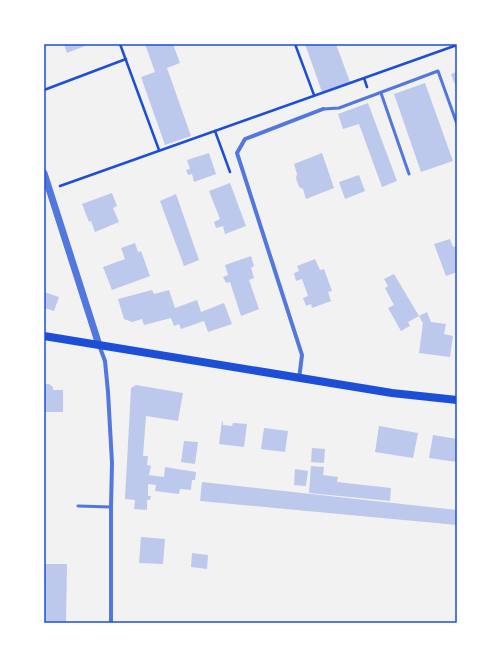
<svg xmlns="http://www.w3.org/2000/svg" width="501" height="667" font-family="Jost,sans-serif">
<rect width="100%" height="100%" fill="#f2f2f2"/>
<path fill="#bdc9ec" d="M 64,44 L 90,44 L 67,53 Z
M 145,44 L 173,44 L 180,63 L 167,68 L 191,136 L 165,145 L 141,77 L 155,72 Z
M 305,44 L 336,44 L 350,82 L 322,92 Z
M 457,72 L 457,90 L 451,74 Z
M 425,83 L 453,161 L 421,172 L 394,94 Z
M 368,103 L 397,181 L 382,187 L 359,124 L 343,129 L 338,114 Z
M 209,153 L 216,174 L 194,182 L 192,174 L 188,175 L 186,170 L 190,169 L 187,160 Z
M 322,153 L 334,188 L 306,199 L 303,189 L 299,187 L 296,178 L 297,174 L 294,164 Z
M 359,175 L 365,191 L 345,199 L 339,182 Z
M 230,183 L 246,226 L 225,234 L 223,226 L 216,228 L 214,222 L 220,219 L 209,191 Z
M 112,193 L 117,206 L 113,208 L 119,222 L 95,232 L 91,221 L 89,222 L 82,204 Z
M 176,194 L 199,260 L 184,266 L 160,201 Z
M 450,239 L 453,247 L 457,246 L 457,272 L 446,276 L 434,244 Z
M 135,243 L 138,252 L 141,251 L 150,276 L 112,290 L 103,267 L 125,259 L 121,248 Z
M 251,256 L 254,266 L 251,268 L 254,278 L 249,280 L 259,309 L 241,316 L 230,282 L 226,283 L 223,277 L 228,275 L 225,265 Z
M 315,259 L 320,270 L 324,269 L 332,291 L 328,292 L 331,301 L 312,308 L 311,304 L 306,306 L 303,298 L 308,296 L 302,279 L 296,281 L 294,273 L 299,271 L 297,266 Z
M 394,274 L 419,316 L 427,312 L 431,322 L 446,324 L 444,334 L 453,336 L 450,357 L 419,353 L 423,323 L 419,316 L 408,322 L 410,326 L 401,331 L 388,308 L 394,305 L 385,288 L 388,286 L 384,279 Z
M 152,290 L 154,294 L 169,290 L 175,308 L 197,300 L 201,312 L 224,303 L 232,324 L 208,332 L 204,321 L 181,329 L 179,324 L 174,326 L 171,318 L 144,325 L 142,319 L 132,322 L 124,319 L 118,299 Z
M 44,292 L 59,297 L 54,311 L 44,308 Z
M 44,384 L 49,384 L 53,387 L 53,390 L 63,390 L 63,412 L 44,412 Z
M 136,385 L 183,393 L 178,421 L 146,416 L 143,456 L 148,456 L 147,465 L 151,466 L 149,475 L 164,477 L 165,467 L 196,472 L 195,480 L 192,480 L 191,490 L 180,489 L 179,494 L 155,491 L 156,485 L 148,484 L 148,496 L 151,496 L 150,500 L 147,500 L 147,510 L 134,509 L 135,500 L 125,499 L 131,388 Z
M 222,421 L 223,422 L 223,425 L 232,426 L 233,423 L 247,424 L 244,447 L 219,444 Z
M 379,426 L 418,433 L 413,458 L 375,452 Z
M 264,428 L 288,431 L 285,452 L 261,449 Z
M 433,435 L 457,439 L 457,462 L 429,458 Z
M 184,441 L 198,442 L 195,464 L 181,462 Z
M 312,448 L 325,449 L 324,463 L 311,462 Z
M 311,466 L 324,467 L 323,475 L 338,477 L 337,482 L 391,488 L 390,501 L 309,493 Z
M 295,469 L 308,471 L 306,486 L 294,485 Z
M 202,482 L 457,510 L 457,525 L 200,501 Z
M 141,537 L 165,539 L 163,564 L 139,563 Z
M 192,553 L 208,555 L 207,569 L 191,567 Z
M 44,564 L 67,564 L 66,623 L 44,623 Z"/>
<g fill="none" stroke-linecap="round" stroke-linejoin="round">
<path stroke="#1d4ed8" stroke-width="2.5" d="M 120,44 L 159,150
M 295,44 L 314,95
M 364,78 L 367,87
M 44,90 L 126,59
M 215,131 L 230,172
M 60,186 L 457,45"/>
<path stroke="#5277de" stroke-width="3" d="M 381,93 L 409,174
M 323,109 L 339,108 L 438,71 L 457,124
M 78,506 L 111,507"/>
<path stroke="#5277de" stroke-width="4" d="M 99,345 L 105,361 L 108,392 L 112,463 L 111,507 L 111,623
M 299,379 L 302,355 L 237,153 L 245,139 L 323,109"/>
<path stroke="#5277de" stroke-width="7" d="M 44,173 L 99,345"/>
<path stroke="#1d4ed8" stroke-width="8" d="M 44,336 L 392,393 L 457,400"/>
</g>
<rect width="501" height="667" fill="none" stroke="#ffffff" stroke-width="90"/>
<rect x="45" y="45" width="411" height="577" fill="none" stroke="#1d4ed8" stroke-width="1.5"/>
</svg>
